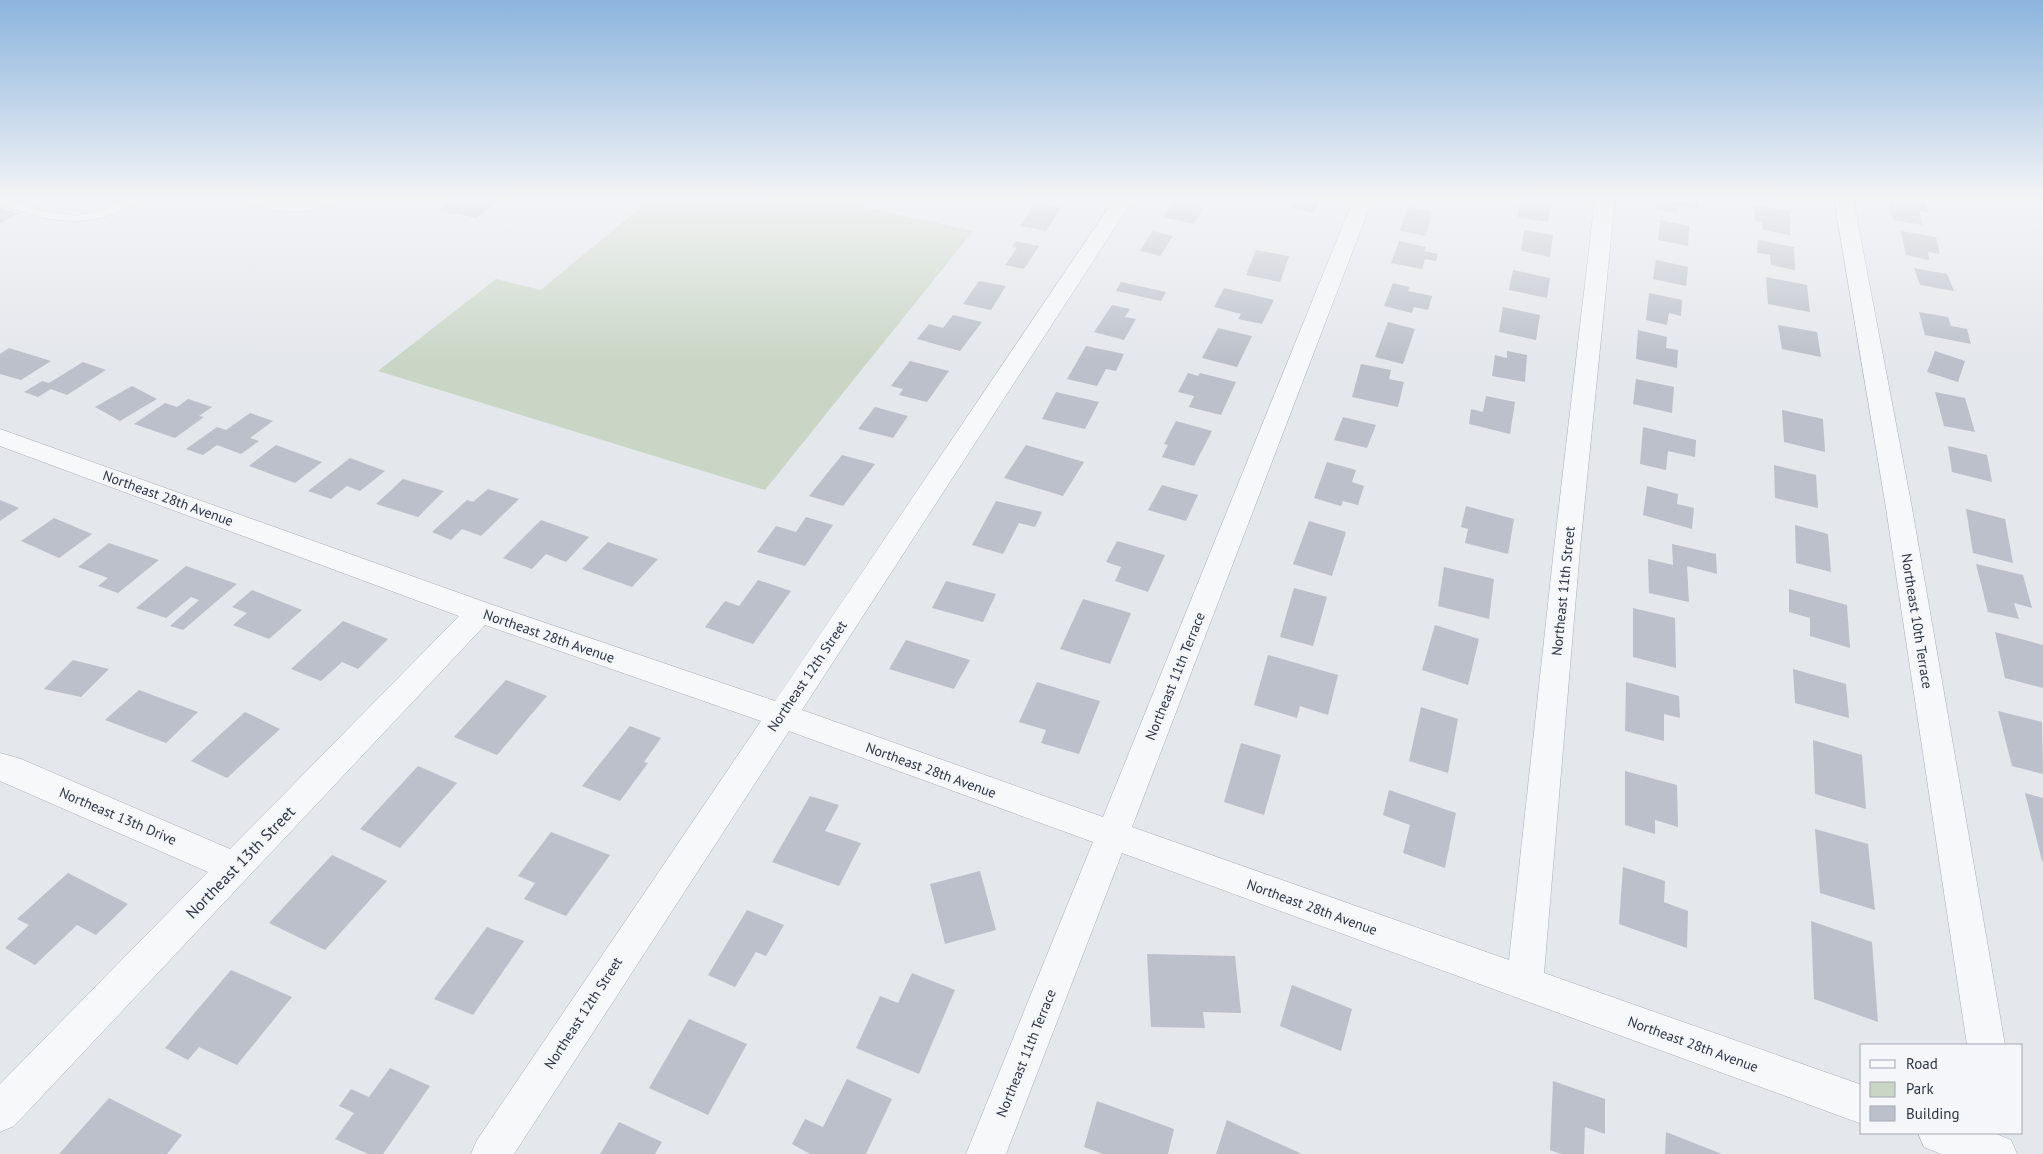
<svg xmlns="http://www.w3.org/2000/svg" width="2043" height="1154" font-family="'PT Sans',sans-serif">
<rect width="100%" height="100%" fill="#e4e7ec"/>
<path fill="#c9d6c5" d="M 652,198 L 823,198 L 973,231 L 765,490 L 378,371 L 496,279 L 541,290 Z"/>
<path fill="#bbc0ca" d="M 455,198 L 502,198 L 476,218 L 439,210 Z
M 1175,198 L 1202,200 L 1198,207 L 1203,208 L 1194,224 L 1163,217 Z
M 1280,198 L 1321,198 L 1314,213 L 1290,208 L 1292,203 L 1279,200 Z
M 1521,198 L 1552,201 L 1548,222 L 1517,217 Z
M 1656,198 L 1697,199 L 1697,209 L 1676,206 L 1677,213 L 1656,209 Z
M 1887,198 L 1925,202 L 1928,213 L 1919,211 L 1923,225 L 1893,220 Z
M 1035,203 L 1061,208 L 1046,231 L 1020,226 Z
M 1754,205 L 1790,211 L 1790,235 L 1763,230 L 1762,222 L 1755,221 Z
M 1407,207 L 1432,211 L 1426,236 L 1400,231 Z
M 0,208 L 18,214 L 0,223 Z
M 1660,220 L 1689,226 L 1688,246 L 1658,240 Z
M 1524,230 L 1553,235 L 1550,257 L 1521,251 Z
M 1153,231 L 1173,236 L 1160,256 L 1140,251 Z
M 1901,231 L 1936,237 L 1940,254 L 1928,252 L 1929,260 L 1906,255 Z
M 1758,240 L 1794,247 L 1795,270 L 1771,265 L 1770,255 L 1757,253 Z
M 1016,241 L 1039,246 L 1024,269 L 1005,265 L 1017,248 L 1012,247 Z
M 1399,241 L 1426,247 L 1424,251 L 1438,254 L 1436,261 L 1425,259 L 1422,269 L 1391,263 Z
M 1256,250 L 1289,256 L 1280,282 L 1246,275 Z
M 1656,260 L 1688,267 L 1686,286 L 1653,279 Z
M 1914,268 L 1947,274 L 1954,291 L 1920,285 Z
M 1513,270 L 1550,278 L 1547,298 L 1509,290 Z
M 1766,277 L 1807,285 L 1810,312 L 1768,304 Z
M 979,281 L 1006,286 L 991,310 L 963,304 Z
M 1121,282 L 1166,292 L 1161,301 L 1116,291 Z
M 1393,283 L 1409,287 L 1408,291 L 1432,296 L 1428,310 L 1414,307 L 1412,313 L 1384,306 Z
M 1224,288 L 1274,300 L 1262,324 L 1238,319 L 1241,314 L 1214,307 Z
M 1649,293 L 1682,300 L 1681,316 L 1669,313 L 1667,325 L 1646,320 Z
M 1112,305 L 1130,309 L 1125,317 L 1136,319 L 1124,340 L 1094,332 Z
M 1503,307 L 1540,315 L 1536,340 L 1499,332 Z
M 1919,312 L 1948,317 L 1951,326 L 1967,329 L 1971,344 L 1925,335 Z
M 953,315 L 982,322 L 960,351 L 917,339 L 929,324 L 943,328 Z
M 1388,322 L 1415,329 L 1403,364 L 1375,357 Z
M 1778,325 L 1817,332 L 1821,357 L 1782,349 Z
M 1218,328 L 1252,336 L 1237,367 L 1202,358 Z
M 1638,330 L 1667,337 L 1666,348 L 1678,350 L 1677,368 L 1636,359 Z
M 1086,346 L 1124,354 L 1116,371 L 1106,369 L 1097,386 L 1067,379 Z
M 9,348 L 51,361 L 21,380 L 0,374 L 0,354 Z
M 1507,351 L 1527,355 L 1525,382 L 1492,376 L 1495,355 L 1507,358 Z
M 1935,351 L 1965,361 L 1958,382 L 1927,372 Z
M 910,361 L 949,371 L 927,402 L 899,395 L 903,389 L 891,386 Z
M 83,362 L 106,370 L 67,395 L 51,389 L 38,397 L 24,392 L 42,381 L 49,383 Z
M 1361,364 L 1391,370 L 1389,379 L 1404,382 L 1398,407 L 1352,397 Z
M 1188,373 L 1198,376 L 1200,373 L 1236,382 L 1221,415 L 1189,407 L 1194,396 L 1178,392 Z
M 1636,379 L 1674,387 L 1672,413 L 1633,404 Z
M 132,386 L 157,399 L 120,421 L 95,407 Z
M 1056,392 L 1099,402 L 1085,429 L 1042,419 Z
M 1935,392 L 1965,398 L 1975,432 L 1944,426 Z
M 1486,396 L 1515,402 L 1510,434 L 1469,424 L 1471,409 L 1483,412 Z
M 188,399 L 212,407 L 199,416 L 204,417 L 175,438 L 134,424 L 165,403 L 177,407 Z
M 875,407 L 908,416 L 893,438 L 858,429 Z
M 1782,410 L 1823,419 L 1825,452 L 1784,442 Z
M 250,413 L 273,421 L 250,438 L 259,441 L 241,454 L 217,445 L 203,455 L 186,449 L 217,427 L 226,430 Z
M 1343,417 L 1376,425 L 1367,448 L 1334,440 Z
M 1176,421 L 1212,431 L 1194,466 L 1162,457 L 1168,445 L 1164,444 Z
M 1643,427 L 1696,440 L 1695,457 L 1668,451 L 1666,470 L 1640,464 Z
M 276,445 L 322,462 L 295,483 L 249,466 Z
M 1026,445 L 1084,462 L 1063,496 L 1004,478 Z
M 1948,446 L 1987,455 L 1992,482 L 1952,472 Z
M 842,455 L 875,464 L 843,506 L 809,496 Z
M 350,458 L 385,471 L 360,491 L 347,486 L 331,499 L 308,491 Z
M 1327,462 L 1356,470 L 1352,482 L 1364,486 L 1358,505 L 1343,501 L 1341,506 L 1314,498 Z
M 1774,465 L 1816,475 L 1818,508 L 1775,498 Z
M 403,479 L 444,491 L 418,517 L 376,504 Z
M 1162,485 L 1198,495 L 1186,521 L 1148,510 Z
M 1647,486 L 1678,494 L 1677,504 L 1694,508 L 1692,529 L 1643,515 Z
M 488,489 L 519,499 L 481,536 L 462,529 L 451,540 L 432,532 L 467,500 L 473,502 Z
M 0,500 L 19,508 L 0,521 Z
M 996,501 L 1042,512 L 1035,527 L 1019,523 L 1003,554 L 972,545 Z
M 1466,506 L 1514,519 L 1508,554 L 1465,543 L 1468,529 L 1461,527 Z
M 1966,509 L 2005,519 L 2013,563 L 1973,553 Z
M 806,517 L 833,525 L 805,566 L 757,552 L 776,526 L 796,532 Z
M 54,518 L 92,534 L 59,558 L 21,541 Z
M 541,520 L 589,537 L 566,562 L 546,554 L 532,569 L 503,558 Z
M 1309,521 L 1346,532 L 1332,576 L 1293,564 Z
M 1795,525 L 1828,534 L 1831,572 L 1796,563 Z
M 1117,541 L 1165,555 L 1148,592 L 1115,581 L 1121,567 L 1106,562 Z
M 608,542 L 658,559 L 632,587 L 582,569 Z
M 109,543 L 159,560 L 118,593 L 98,586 L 108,578 L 78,567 Z
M 1672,544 L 1716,554 L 1717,574 L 1687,566 L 1689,602 L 1649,593 L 1648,559 L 1673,565 Z
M 1976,564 L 2023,575 L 2032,608 L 2014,603 L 2019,619 L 1988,612 Z
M 186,566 L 237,584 L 183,630 L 170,626 L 199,600 L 191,597 L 166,618 L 136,608 Z
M 1444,567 L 1494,579 L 1489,619 L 1438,606 Z
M 758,580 L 791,591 L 753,644 L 705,627 L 725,601 L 739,606 Z
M 946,581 L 996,594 L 983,622 L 932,608 Z
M 1294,588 L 1327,597 L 1313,646 L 1280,637 Z
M 1789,589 L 1847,605 L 1850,648 L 1810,636 L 1810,618 L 1789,612 Z
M 252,590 L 302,610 L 269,639 L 233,625 L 247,613 L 232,607 Z
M 1083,599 L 1131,613 L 1110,664 L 1060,649 Z
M 1633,608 L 1675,618 L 1676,668 L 1633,657 Z
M 343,621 L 388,639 L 358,669 L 342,662 L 321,681 L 291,669 Z
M 1435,625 L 1479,639 L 1468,685 L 1422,670 Z
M 1995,632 L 2043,645 L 2043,688 L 2005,678 Z
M 906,640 L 970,660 L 954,689 L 889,669 Z
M 1268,655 L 1338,675 L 1328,715 L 1300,706 L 1297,718 L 1254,705 Z
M 73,660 L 109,669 L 81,697 L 44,689 Z
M 1793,669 L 1846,684 L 1849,718 L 1795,703 Z
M 506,680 L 547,696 L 497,755 L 454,737 Z
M 1037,682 L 1100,701 L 1079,754 L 1041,743 L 1046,730 L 1019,722 Z
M 1626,682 L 1679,696 L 1680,718 L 1664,714 L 1664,741 L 1625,731 Z
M 139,690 L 198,712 L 166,743 L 105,720 Z
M 1421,707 L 1458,719 L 1448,773 L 1409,761 Z
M 1998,711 L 2042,722 L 2043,774 L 2012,766 Z
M 245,712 L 280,729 L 227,778 L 191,761 Z
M 630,726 L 661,738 L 644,762 L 648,763 L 620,801 L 582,786 Z
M 1813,740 L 1862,755 L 1866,809 L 1815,794 Z
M 1241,743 L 1281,755 L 1264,815 L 1224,802 Z
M 418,766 L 457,783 L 400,848 L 360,829 Z
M 1625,771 L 1677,785 L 1678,827 L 1655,820 L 1655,834 L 1625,825 Z
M 1389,790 L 1456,813 L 1445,868 L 1403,853 L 1410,825 L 1383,815 Z
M 2025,793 L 2043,798 L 2043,861 L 2042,861 Z
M 810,796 L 839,805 L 825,831 L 861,843 L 839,886 L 772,862 Z
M 1815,829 L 1868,844 L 1875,910 L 1820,893 Z
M 551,832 L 610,855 L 566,916 L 524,899 L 535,883 L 518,876 Z
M 332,855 L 387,881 L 325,950 L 269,923 Z
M 1623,867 L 1665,881 L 1664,902 L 1688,911 L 1687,948 L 1619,924 Z
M 980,871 L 996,930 L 945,944 L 930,884 Z
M 68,873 L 128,904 L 96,935 L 77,925 L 35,965 L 5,948 L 29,925 L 17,919 Z
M 747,910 L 784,925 L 766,956 L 756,952 L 735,987 L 708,975 Z
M 1811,921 L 1872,942 L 1878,1022 L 1814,999 Z
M 487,927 L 524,941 L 473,1015 L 434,999 Z
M 1147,954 L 1235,956 L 1241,1013 L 1203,1012 L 1205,1028 L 1151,1027 Z
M 231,970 L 292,997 L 237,1065 L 199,1047 L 188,1060 L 165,1048 Z
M 912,973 L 955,990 L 919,1074 L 856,1048 L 880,996 L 898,1003 Z
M 1292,985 L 1352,1009 L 1341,1051 L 1280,1026 Z
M 689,1019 L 747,1044 L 708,1115 L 649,1088 Z
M 390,1068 L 430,1086 L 383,1154 L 368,1154 L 335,1139 L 354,1113 L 339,1106 L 351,1089 L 369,1097 Z
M 847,1079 L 892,1099 L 866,1154 L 810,1154 L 792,1144 L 805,1119 L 823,1127 Z
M 1553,1081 L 1605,1099 L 1605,1134 L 1585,1127 L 1584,1154 L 1561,1154 L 1550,1150 Z
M 109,1098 L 182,1135 L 167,1154 L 59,1154 Z
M 1097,1101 L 1174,1129 L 1168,1154 L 1103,1154 L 1084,1147 Z
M 1227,1120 L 1302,1154 L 1216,1154 Z
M 619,1122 L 662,1142 L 655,1154 L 600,1154 Z
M 1666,1132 L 1722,1154 L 1665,1154 Z"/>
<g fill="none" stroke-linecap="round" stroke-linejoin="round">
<defs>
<path id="lane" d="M 0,198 L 44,211 L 77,216 L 102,210 L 128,198 L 141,198 C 135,204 125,208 117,212 C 78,229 38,219 0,204 Z"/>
<path id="street" d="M 248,198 L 302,201 L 338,198 C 326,217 259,215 248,198 Z
M 1115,198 L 1134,198 L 802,710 L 1103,817 L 1354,198 L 1373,198 L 1132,827 L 1509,960 L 1554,549 L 1595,198 L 1615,198 L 1580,549 L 1544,973 L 1862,1085 L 1862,1124 L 1122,853 L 1006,1154 L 966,1154 L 1093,842 L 789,731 L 514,1154 L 471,1154 L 477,1140 L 761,721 L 485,625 L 14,1126 L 0,1132 L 0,1084 L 208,872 L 0,781 L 0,753 L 21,759 L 230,849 L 459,616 L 0,446 L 0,429 L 490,604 L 775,701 Z
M 1834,198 L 1853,198 L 1912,508 L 2005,1045 L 1967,1045 L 1886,508 Z
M 1918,1133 L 1994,1133 L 2011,1140 L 2017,1154 L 1941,1154 L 1924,1147 Z"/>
</defs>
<use href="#lane" stroke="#a9aeb7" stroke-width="1"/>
<use href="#street" stroke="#a9aeb7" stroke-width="1"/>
<use href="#lane" fill="#f7f8fa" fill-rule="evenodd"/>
<use href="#street" fill="#f7f8fa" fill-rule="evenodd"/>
</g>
<linearGradient id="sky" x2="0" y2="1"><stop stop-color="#8bb4dd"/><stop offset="0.55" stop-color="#f3f4f6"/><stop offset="1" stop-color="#f3f4f6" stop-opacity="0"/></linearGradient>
<rect width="2043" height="360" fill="url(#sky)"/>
<g text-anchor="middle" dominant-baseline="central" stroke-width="5" stroke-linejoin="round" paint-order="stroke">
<g font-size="14" fill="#2b3445" stroke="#f4f6f9">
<text transform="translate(168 498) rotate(20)">Northeast 28th Avenue</text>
<text transform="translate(1563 591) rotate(-84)">Northeast 11th Street</text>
<text transform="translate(1917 621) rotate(81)">Northeast 10th Terrace</text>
<text transform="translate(549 636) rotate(19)">Northeast 28th Avenue</text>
<text transform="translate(807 676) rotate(-56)">Northeast 12th Street</text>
<text transform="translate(1175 676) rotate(-68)">Northeast 11th Terrace</text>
<text transform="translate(931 770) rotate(20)">Northeast 28th Avenue</text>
<text transform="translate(118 816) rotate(23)">Northeast 13th Drive</text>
<text transform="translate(1312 907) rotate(20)">Northeast 28th Avenue</text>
<text transform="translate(583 1013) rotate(-57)">Northeast 12th Street</text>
<text transform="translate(1693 1044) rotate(20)">Northeast 28th Avenue</text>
<text transform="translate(1026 1053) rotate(-68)">Northeast 11th Terrace</text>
</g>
<g font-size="16" fill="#2b3445" stroke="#f4f6f9">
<text transform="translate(240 862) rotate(-46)">Northeast 13th Street</text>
</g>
</g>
<rect x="1860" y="1044" width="162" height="90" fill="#f4f6f9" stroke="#a4a8b1"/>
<rect x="1870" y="1060" width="25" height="8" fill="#f7f8fa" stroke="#a4a8b1"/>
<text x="1906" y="1069" font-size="15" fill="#2b3445">Road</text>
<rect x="1870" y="1082" width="25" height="15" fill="#c9d6c5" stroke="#a4a8b1"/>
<text x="1906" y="1094" font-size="15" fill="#2b3445">Park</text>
<rect x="1870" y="1106" width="25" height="15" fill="#bbc0ca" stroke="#a4a8b1"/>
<text x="1906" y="1119" font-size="15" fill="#2b3445">Building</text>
</svg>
